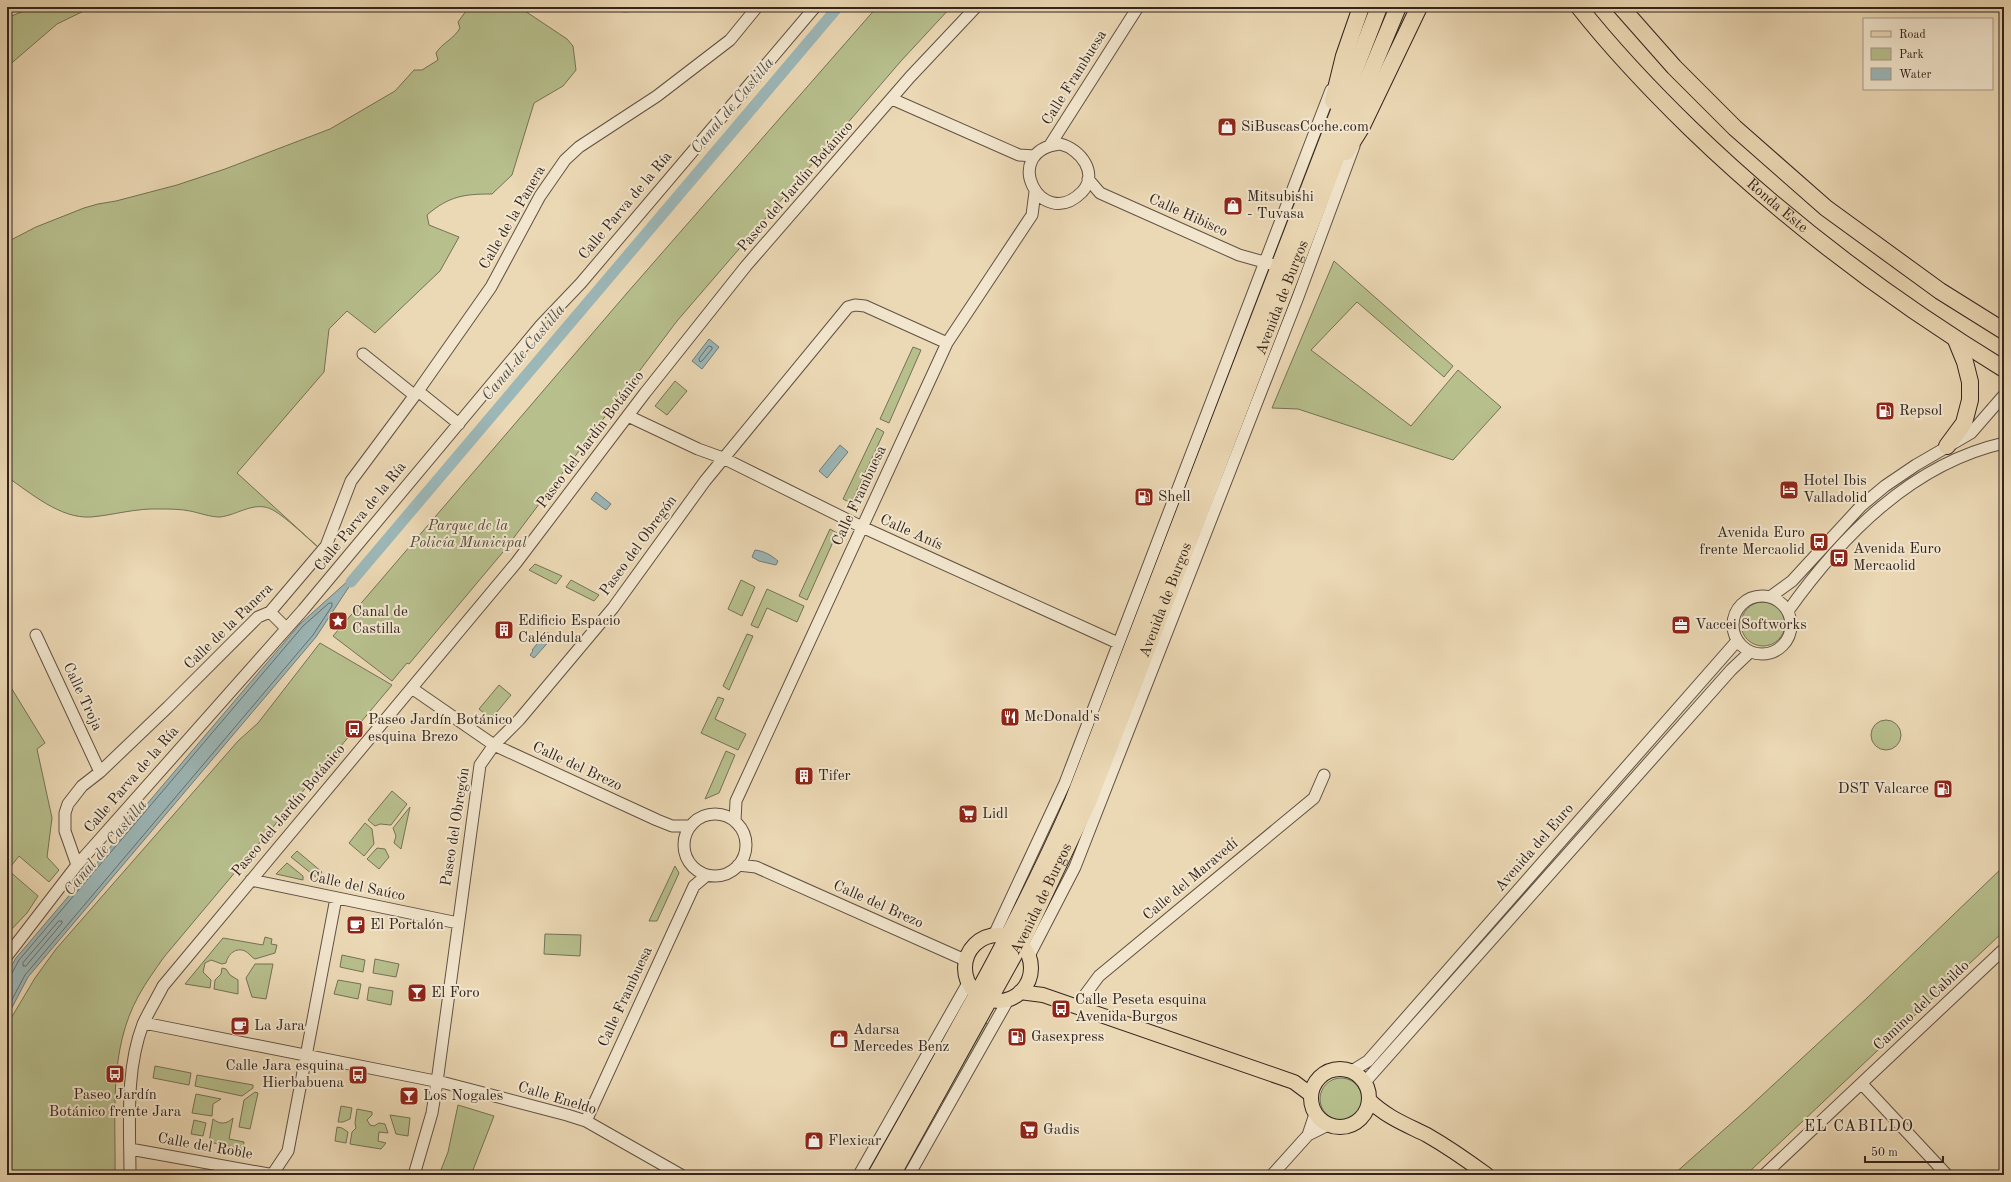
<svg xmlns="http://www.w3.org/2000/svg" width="2011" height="1182" font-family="'Old Standard TT',serif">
<rect width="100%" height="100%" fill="#ebd8b4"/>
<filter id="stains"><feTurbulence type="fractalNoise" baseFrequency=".005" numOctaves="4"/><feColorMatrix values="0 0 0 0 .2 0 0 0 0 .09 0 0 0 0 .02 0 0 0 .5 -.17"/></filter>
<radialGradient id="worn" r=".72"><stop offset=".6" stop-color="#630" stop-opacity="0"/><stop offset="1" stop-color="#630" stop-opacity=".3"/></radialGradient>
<path fill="#b7bf8d" stroke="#757256" d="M 33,7 L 92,7 L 57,24 L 7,67 L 7,18 Z
M 469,7 L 519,7 L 567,39 L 573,46 L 576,70 L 563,86 L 534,103 L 512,175 L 492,194 C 464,194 449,196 427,215 L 429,225 L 459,237 L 440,271 L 375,333 L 347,311 L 329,329 L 324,372 L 237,473 L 318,547 C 305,536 287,518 273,510 C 255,500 238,515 220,517 C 210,517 200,513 190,511 C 180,509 170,509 160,509 C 136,508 114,515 91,517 C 60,519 31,493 7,477 L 7,242 L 36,227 L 84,208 L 98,204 L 116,201 L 177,185 L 225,169 L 330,129 L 395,91 L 414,70 L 422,70 L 438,60 L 436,53 C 442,43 454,39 460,28 L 458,22 Z
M 610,7 L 634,7 L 627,12 L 615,11 Z
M 877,7 L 951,7 L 901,61 L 677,321 L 503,552 L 409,664 L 407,663 L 392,681 L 333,636 L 627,293 Z
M 1334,261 L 1453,366 L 1444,377 L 1357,302 L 1311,350 L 1411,426 L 1458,370 L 1501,407 L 1453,460 L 1298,409 L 1272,408 Z
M 913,347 L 921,350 L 889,423 L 880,419 Z
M 675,381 L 687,391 L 667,415 L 655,406 Z
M 877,428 L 884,432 L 851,503 L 843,499 Z
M 830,529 L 837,533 L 807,600 L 799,596 Z
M 535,564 L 562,576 L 556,584 L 529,570 Z
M 571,580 L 599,595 L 594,601 L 566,587 Z
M 741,580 L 755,587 L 742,616 L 728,609 Z
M 767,589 L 804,606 L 797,622 L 767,608 L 758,628 L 751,625 Z
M1741 624a22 22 0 1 1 44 0a22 22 0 1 1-44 0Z
M 747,634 L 753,636 L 729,690 L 723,686 Z
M 320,643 L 392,685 L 164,957 C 155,970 146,982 139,995 C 108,1050 116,1115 115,1175 L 7,1175 L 7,1025 L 35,978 L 56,949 L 238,741 L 258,723 Z
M 7,681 L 45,743 L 37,749 L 52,818 L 47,857 L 59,870 L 49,882 L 19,856 L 8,870 L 38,896 L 27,913 L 7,934 Z
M 499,685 L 511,695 L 491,719 L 479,709 Z
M 718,697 L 724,699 L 715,719 L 746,734 L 738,750 L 701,733 Z
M1871 735a15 15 0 1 1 30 0a15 15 0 1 1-30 0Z
M 726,751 L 735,755 L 719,793 L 705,799 Z
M 392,791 L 407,804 L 391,825 L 380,824 L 375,826 L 368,820 Z
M 410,807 L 401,849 L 394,843 L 396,836 L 393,828 Z
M 365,823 L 372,829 L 374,844 L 364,856 L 349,843 Z
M 377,848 L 385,849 L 389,857 L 379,869 L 367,859 Z
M 297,851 L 322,872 L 317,878 L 291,857 Z
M 287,863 L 303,876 L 303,880 L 276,874 Z
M 675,866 L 679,873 L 657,921 L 649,921 Z
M 2004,866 L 2004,931 L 1750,1171 L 1745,1175 L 1673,1175 L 1745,1111 L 1867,998 Z
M 545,934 L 581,935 L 580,956 L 544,954 Z
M 223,938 L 263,945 L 265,937 L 272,939 L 271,944 L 277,945 L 275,953 L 255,959 C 251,957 249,953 245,951 C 236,947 228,954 226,963 L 222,964 L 211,960 L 205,963 L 203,972 L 211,980 L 210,988 L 185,984 Z
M 342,955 L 365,960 L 363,972 L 340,967 Z
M 375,959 L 399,964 L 396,977 L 373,973 Z
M 255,964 L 273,964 L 266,999 L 252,997 L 246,978 Z
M 222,968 L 226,969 L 230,975 L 238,980 L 238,994 L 214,989 L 215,980 L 221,974 Z
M 338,980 L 361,984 L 358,999 L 334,994 Z
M 369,987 L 393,991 L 391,1005 L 367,1000 Z
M 958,1008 L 962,1010 L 890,1138 L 902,1106 Z
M 984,1022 L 989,1025 C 981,1040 950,1100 938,1105 Z
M 155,1066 L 191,1073 L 189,1085 L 153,1078 Z
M 197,1075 L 253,1085 L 253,1088 L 242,1096 L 195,1086 Z
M1320 1099a21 21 0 1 1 42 0a21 21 0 1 1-42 0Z
M 255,1092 L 258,1093 L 250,1129 L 239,1127 L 244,1100 Z
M 196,1094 L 221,1099 L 213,1104 L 212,1116 L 192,1113 Z
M 458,1105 L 494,1116 L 471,1175 L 439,1175 L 448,1152 Z
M 341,1106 L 352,1108 L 350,1119 L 343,1122 L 338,1122 Z
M 357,1109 L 372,1112 L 372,1115 L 367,1120 L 370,1125 L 374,1126 L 379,1123 L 385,1124 L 388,1133 L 379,1132 L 378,1141 L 386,1143 L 381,1149 L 350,1144 L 352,1132 L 356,1128 L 355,1123 Z
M 390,1115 L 410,1118 L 408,1136 L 396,1134 Z
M 233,1118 L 229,1139 L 244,1142 L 243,1149 L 209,1142 L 213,1119 C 220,1125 227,1124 233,1118 Z
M 194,1120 L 206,1123 L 203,1136 L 191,1134 Z
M 337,1127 L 342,1128 L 348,1132 L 346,1143 L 335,1141 Z"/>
<path fill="#9cb7b8" stroke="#727c7a" d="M 709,339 L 719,347 L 702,369 L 692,361 Z
M 840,445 L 848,452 L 827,478 L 819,471 Z
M 596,492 L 611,504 L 606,510 L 591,499 Z
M 755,550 C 764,551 771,555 778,561 L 776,565 L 759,561 L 752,557 Z
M 360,570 L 316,637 L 28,977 L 7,1017 L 7,973 L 16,958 L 300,624 Z
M 547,632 L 553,637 L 534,658 L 530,655 L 533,651 L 532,650 Z"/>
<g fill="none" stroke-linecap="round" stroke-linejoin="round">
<path stroke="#686e6b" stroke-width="1" d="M 709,346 L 712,347 L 712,349 L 702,361 L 700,362 L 699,359 Z
M 59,921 L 62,921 L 62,923 L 26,966 L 23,966 L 23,963 Z
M 7,974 L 12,973 L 19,960 L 303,626 L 329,603 L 332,603 L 332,606 L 313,635 L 25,975 L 7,1009"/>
<path stroke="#9cb7b8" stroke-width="11" d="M 351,582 L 838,7"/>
<defs>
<path id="minor" d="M 892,99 L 1019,155 L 1035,156
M 1060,144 C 1081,149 1099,174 1082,192 C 1041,233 999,151 1060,144 Z
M 1050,145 L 1138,7
M 1088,179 L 1100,193 L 1239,255 L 1271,264
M 363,354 L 414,395
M 418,391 L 459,424
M 628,416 L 698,449 L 723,458 L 862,527 L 1118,643
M1733 625a29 29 0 1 1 58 0a29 29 0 1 1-58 0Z
M 1770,597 L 1792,581 L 1861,506 L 1885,486 L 1916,465 L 1971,433 L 2004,395
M 1788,611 C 1841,537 1911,464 2004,443
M 270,612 L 286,628
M 36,635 L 100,772
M 413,689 L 494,745 L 657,820 L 672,826 L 690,826
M684 845a31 31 0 1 1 62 0a31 31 0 1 1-62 0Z
M 735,821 L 736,801 L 947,343 L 1032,215 L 1035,192
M 77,865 L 65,831 L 65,813 L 68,804 L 82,786 L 100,772 L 168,707 L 258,617 L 270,612 L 326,546 L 351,481 L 418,391 L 491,287 L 540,196 L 565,160 L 579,147 L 657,96 L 730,40 L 757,7
M 738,865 L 756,867 L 965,960
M 251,880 L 458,923
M 994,935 L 1065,783 L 1331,90
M 7,956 L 77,865 L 303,610 L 541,325 L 581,283 L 815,7
M 1029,956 L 1075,867 L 1298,297 L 1354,146
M 1076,1007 L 1099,976 L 1314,798 L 1324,775
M 144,1023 L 445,1083 L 567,1115 L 586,1121 L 681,1175
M 1352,1071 L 1368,1061 L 1737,641
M 1365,1082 L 1731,670 L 1750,652
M 1862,1084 L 1947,1175
M 586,1121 L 694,886 L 707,875
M 1308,1135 L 1328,1125
M 130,1149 L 274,1175
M 130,1175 C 130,1125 125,1071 143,1024 C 149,1011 157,998 163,986 L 516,563 L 645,393 L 746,266 L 910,77 L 976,7
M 272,1175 L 288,1151 L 336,898
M 414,1175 L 432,1113 L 437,1082 L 480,765 L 494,745 L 519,720 L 613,608 L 705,481 L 848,307 L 855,305 L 865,306 L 947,343
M 859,1175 L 968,983
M 909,1175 L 1008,1000
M 1272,1175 L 1308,1135 L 1315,1114
M 1764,1175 L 2004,949"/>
<path id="major" d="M965 968a33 33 0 1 1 66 0a33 33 0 1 1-66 0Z
M 1020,992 L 1043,995 L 1294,1082 L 1310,1094
M1311 1098a29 29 0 1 1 58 0a29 29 0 1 1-58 0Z
M 1369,1100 C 1386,1117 1407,1125 1427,1135 C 1448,1147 1468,1161 1487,1175"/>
<g id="highway">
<path id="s1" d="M 1579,7 C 1613,50 1651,90 1690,128 C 1785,220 1891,300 2004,369"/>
<path d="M 1621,7 L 1674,67 L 1735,128 L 1826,208 L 1940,291 L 2004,331"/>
<path d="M 1333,101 L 1344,56 L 1361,7"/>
<path d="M 1346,152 L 1361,128 L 1419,7"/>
<path d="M 1947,446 L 1964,423 L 1970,400 L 1970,382 L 1965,362 L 1956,340"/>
<path d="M 876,1175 C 945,1052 1017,930 1073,801 L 1379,7"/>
<path id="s2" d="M 892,1175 L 1026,933 L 1089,800 L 1352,117 L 1398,7"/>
</g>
</defs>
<use href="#minor" stroke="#615144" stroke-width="13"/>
<use href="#major" stroke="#33241e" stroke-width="16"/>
<use href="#highway" stroke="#33241e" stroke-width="18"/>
<use href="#minor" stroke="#f2e6ce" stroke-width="11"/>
<use href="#major" stroke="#ebd8b4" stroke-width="14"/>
<use href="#highway" stroke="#ebd8b4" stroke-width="16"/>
</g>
<defs>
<symbol id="shop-square" viewBox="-11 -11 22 22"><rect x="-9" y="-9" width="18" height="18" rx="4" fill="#8f2418" stroke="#f2e6ce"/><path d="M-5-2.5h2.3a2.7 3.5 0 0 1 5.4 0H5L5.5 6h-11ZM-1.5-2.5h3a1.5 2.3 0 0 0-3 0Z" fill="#fff"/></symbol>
<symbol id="fuel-square" viewBox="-11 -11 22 22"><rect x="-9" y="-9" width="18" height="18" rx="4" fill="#8f2418" stroke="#f2e6ce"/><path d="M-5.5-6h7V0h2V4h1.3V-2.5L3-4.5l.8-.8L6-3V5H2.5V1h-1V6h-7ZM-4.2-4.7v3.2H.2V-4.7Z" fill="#fff"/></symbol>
<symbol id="hotel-square" viewBox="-11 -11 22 22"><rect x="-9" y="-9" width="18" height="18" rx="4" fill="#8f2418" stroke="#f2e6ce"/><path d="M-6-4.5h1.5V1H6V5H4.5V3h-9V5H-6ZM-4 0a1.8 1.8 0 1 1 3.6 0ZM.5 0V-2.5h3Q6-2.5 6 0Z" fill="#fff"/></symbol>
<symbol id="bus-square" viewBox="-11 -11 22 22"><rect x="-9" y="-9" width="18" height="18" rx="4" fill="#8f2418" stroke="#f2e6ce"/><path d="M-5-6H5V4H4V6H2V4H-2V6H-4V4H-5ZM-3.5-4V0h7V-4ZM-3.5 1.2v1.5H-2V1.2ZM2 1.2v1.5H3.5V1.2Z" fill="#fff"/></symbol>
<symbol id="sight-square" viewBox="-11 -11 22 22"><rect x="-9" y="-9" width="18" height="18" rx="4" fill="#8f2418" stroke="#f2e6ce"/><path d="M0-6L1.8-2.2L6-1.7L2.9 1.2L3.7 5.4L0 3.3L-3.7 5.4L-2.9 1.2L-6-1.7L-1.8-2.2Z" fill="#fff"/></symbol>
<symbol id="office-square" viewBox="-11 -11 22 22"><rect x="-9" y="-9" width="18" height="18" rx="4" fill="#8f2418" stroke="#f2e6ce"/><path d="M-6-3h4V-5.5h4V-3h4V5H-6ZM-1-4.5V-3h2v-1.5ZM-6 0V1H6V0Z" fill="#fff"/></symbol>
<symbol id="building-square" viewBox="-11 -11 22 22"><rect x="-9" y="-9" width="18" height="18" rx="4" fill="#8f2418" stroke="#f2e6ce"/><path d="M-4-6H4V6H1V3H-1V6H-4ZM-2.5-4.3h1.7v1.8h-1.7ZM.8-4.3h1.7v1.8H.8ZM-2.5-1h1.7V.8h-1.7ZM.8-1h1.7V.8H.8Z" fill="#fff"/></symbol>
<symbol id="restaurant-square" viewBox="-11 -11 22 22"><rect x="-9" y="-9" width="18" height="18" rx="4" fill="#8f2418" stroke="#f2e6ce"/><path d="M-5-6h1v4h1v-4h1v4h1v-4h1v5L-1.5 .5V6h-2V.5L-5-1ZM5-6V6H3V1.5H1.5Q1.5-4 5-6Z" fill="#fff"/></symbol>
<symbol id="supermarket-square" viewBox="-11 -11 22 22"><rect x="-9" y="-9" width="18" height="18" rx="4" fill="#8f2418" stroke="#f2e6ce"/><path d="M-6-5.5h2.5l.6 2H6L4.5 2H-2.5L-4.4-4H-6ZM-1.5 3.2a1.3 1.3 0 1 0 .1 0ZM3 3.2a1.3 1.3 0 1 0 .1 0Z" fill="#fff"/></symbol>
<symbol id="cafe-square" viewBox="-11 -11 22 22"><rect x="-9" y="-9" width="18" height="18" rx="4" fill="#8f2418" stroke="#f2e6ce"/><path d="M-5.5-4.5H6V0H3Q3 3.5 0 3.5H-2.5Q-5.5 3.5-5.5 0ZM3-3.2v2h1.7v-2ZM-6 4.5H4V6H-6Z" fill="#fff"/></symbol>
<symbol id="bar-square" viewBox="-11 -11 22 22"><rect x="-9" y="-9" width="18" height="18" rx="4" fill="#8f2418" stroke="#f2e6ce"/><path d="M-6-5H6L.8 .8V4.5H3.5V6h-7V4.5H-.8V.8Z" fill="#fff"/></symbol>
</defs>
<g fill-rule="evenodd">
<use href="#shop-square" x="1216" y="116" width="22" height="22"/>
<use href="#shop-square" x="1222" y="195" width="22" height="22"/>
<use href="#fuel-square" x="1874" y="400" width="22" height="22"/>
<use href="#hotel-square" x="1778" y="479" width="22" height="22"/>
<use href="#fuel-square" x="1133" y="486" width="22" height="22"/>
<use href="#bus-square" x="1808" y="531" width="22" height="22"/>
<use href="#bus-square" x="1828" y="547" width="22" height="22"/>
<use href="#sight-square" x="327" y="610" width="22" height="22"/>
<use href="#office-square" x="1670" y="614" width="22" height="22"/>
<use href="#building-square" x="493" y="619" width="22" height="22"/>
<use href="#restaurant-square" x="999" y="706" width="22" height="22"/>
<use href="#bus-square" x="343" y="718" width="22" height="22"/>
<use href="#building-square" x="793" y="765" width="22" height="22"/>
<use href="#fuel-square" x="1932" y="778" width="22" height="22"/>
<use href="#supermarket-square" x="957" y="803" width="22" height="22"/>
<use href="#cafe-square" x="345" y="914" width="22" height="22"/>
<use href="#bar-square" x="406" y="982" width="22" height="22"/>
<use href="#bus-square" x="1050" y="998" width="22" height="22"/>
<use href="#cafe-square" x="229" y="1015" width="22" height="22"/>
<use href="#fuel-square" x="1006" y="1026" width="22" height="22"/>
<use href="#shop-square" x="828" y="1028" width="22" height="22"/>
<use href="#bus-square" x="104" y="1063" width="22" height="22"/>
<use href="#bus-square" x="347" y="1064" width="22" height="22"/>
<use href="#bar-square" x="398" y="1085" width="22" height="22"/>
<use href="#supermarket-square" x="1018" y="1119" width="22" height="22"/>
<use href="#shop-square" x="803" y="1130" width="22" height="22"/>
</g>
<g text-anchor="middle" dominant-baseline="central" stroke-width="4" stroke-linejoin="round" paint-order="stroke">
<g font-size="15" fill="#33241e" stroke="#f2e6ce">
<text transform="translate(1075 78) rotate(-58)">Calle Frambuesa</text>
<text transform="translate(796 187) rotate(-49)">Paseo del Jardín Botánico</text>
<text transform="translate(626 206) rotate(-50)">Calle Parva de la Ría</text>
<text stroke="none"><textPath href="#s1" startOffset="281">Ronda Este</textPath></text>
<text transform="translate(1188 216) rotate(24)">Calle Hibisco</text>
<text transform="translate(513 218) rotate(-60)">Calle de la Panera</text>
<text stroke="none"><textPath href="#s2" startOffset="962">Avenida de Burgos</textPath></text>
<text transform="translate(591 440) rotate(-53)">Paseo del Jardín Botánico</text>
<text transform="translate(860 496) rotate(-65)">Calle Frambuesa</text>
<text transform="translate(361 517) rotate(-51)">Calle Parva de la Ría</text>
<text transform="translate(911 533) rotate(24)">Calle Anís</text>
<text transform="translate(639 546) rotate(-54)">Paseo del Obregón</text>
<text stroke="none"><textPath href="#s2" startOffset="638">Avenida de Burgos</textPath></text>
<text transform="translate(229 627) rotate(-44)">Calle de la Panera</text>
<text transform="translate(82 697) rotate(65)">Calle Troja</text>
<text transform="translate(577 767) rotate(25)">Calle del Brezo</text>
<text transform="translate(132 780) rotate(-49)">Calle Parva de la Ría</text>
<text transform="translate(289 811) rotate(-50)">Paseo del Jardín Botánico</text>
<text transform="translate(456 827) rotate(-81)">Paseo del Obregón</text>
<text transform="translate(1535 848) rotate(-49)">Avenida del Euro</text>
<text transform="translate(1191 880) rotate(-40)">Calle del Maravedí</text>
<text transform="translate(357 887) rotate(12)">Calle del Saúco</text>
<text stroke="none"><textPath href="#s2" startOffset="314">Avenida de Burgos</textPath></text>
<text transform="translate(878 905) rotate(24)">Calle del Brezo</text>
<text transform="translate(626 997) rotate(-65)">Calle Frambuesa</text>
<text transform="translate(1922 1006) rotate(-43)">Camino del Cabildo</text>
<text transform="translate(557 1099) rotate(17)">Calle Eneldo</text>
<text transform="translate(205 1147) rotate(10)">Calle del Roble</text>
</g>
<g font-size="15" fill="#33241e" stroke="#f2e6ce" text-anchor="start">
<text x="1241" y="127">SiBuscasCoche.com</text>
<text x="1247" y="197">Mitsubishi<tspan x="1247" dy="17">- Tuvasa</tspan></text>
<text x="1899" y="411">Repsol</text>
<text x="1803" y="481">Hotel Ibis<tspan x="1803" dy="17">Valladolid</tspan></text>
<text x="1158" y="497">Shell</text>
<text x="1805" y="533" text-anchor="end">Avenida Euro<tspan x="1805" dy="17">frente Mercaolid</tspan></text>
<text x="1853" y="549">Avenida Euro<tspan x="1853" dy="17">Mercaolid</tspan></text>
<text x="352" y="612">Canal de<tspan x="352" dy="17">Castilla</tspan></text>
<text x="518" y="621">Edificio Espacio<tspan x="518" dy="17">Caléndula</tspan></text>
<text x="1695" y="625">Vaccei Softworks</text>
<text x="1024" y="717">McDonald's</text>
<text x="368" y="720">Paseo Jardín Botánico<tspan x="368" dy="17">esquina Brezo</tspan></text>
<text x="818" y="776">Tifer</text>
<text x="1929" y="789" text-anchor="end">DST Valcarce</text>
<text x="982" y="814">Lidl</text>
<text x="370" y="925">El Portalón</text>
<text x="431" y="993">El Foro</text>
<text x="1075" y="1000">Calle Peseta esquina<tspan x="1075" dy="17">Avenida Burgos</tspan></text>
<text x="254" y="1026">La Jara</text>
<text x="853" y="1030">Adarsa<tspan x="853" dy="17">Mercedes Benz</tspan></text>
<text x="1031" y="1037">Gasexpress</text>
<text x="344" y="1066" text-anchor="end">Calle Jara esquina<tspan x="344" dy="17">Hierbabuena</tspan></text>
<text x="115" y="1095" text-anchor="middle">Paseo Jardín<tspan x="115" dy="17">Botánico frente Jara</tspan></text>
<text x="423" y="1096">Los Nogales</text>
<text x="1043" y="1130">Gadis</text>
<text x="828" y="1141">Flexicar</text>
</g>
<g font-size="15" font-style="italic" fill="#544b3a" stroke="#f2e6ce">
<text x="468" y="526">Parque de la<tspan x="468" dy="17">Policía Municipal</tspan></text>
</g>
<g font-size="16" font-style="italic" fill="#52504c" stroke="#f2e6ce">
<text transform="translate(733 106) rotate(-50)">Canal de Castilla</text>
<text transform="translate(524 353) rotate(-50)">Canal de Castilla</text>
<text transform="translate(106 848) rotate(-50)">Canal de Castilla</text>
</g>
<g font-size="16" letter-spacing="1" fill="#33241e" stroke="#f2e6ce">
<text x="1859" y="1127">EL CABILDO</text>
</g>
</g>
<rect width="2011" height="1182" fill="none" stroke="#ebd8b4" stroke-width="24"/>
<rect x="8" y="8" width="1995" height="1166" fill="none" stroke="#33241e" stroke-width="2"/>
<rect x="12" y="12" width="1987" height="1158" fill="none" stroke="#33241e"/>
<rect x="1863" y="18" width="130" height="72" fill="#f2e6ce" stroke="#a69888"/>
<rect x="1871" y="31" width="20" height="6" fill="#ebd8b4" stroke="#a69888"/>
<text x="1899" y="38" font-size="12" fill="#33241e">Road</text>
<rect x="1871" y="48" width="20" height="12" fill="#b7bf8d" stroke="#a69888"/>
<text x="1899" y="58" font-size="12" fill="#33241e">Park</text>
<rect x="1871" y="68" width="20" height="12" fill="#9cb7b8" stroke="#a69888"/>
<text x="1899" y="78" font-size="12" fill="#33241e">Water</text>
<path d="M1865 1156v6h78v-6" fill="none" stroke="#33241e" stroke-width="2"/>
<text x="1871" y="1156" font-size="12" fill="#33241e" stroke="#f2e6ce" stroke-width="3" paint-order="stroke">50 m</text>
<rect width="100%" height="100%" filter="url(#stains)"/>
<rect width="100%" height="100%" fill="url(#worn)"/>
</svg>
